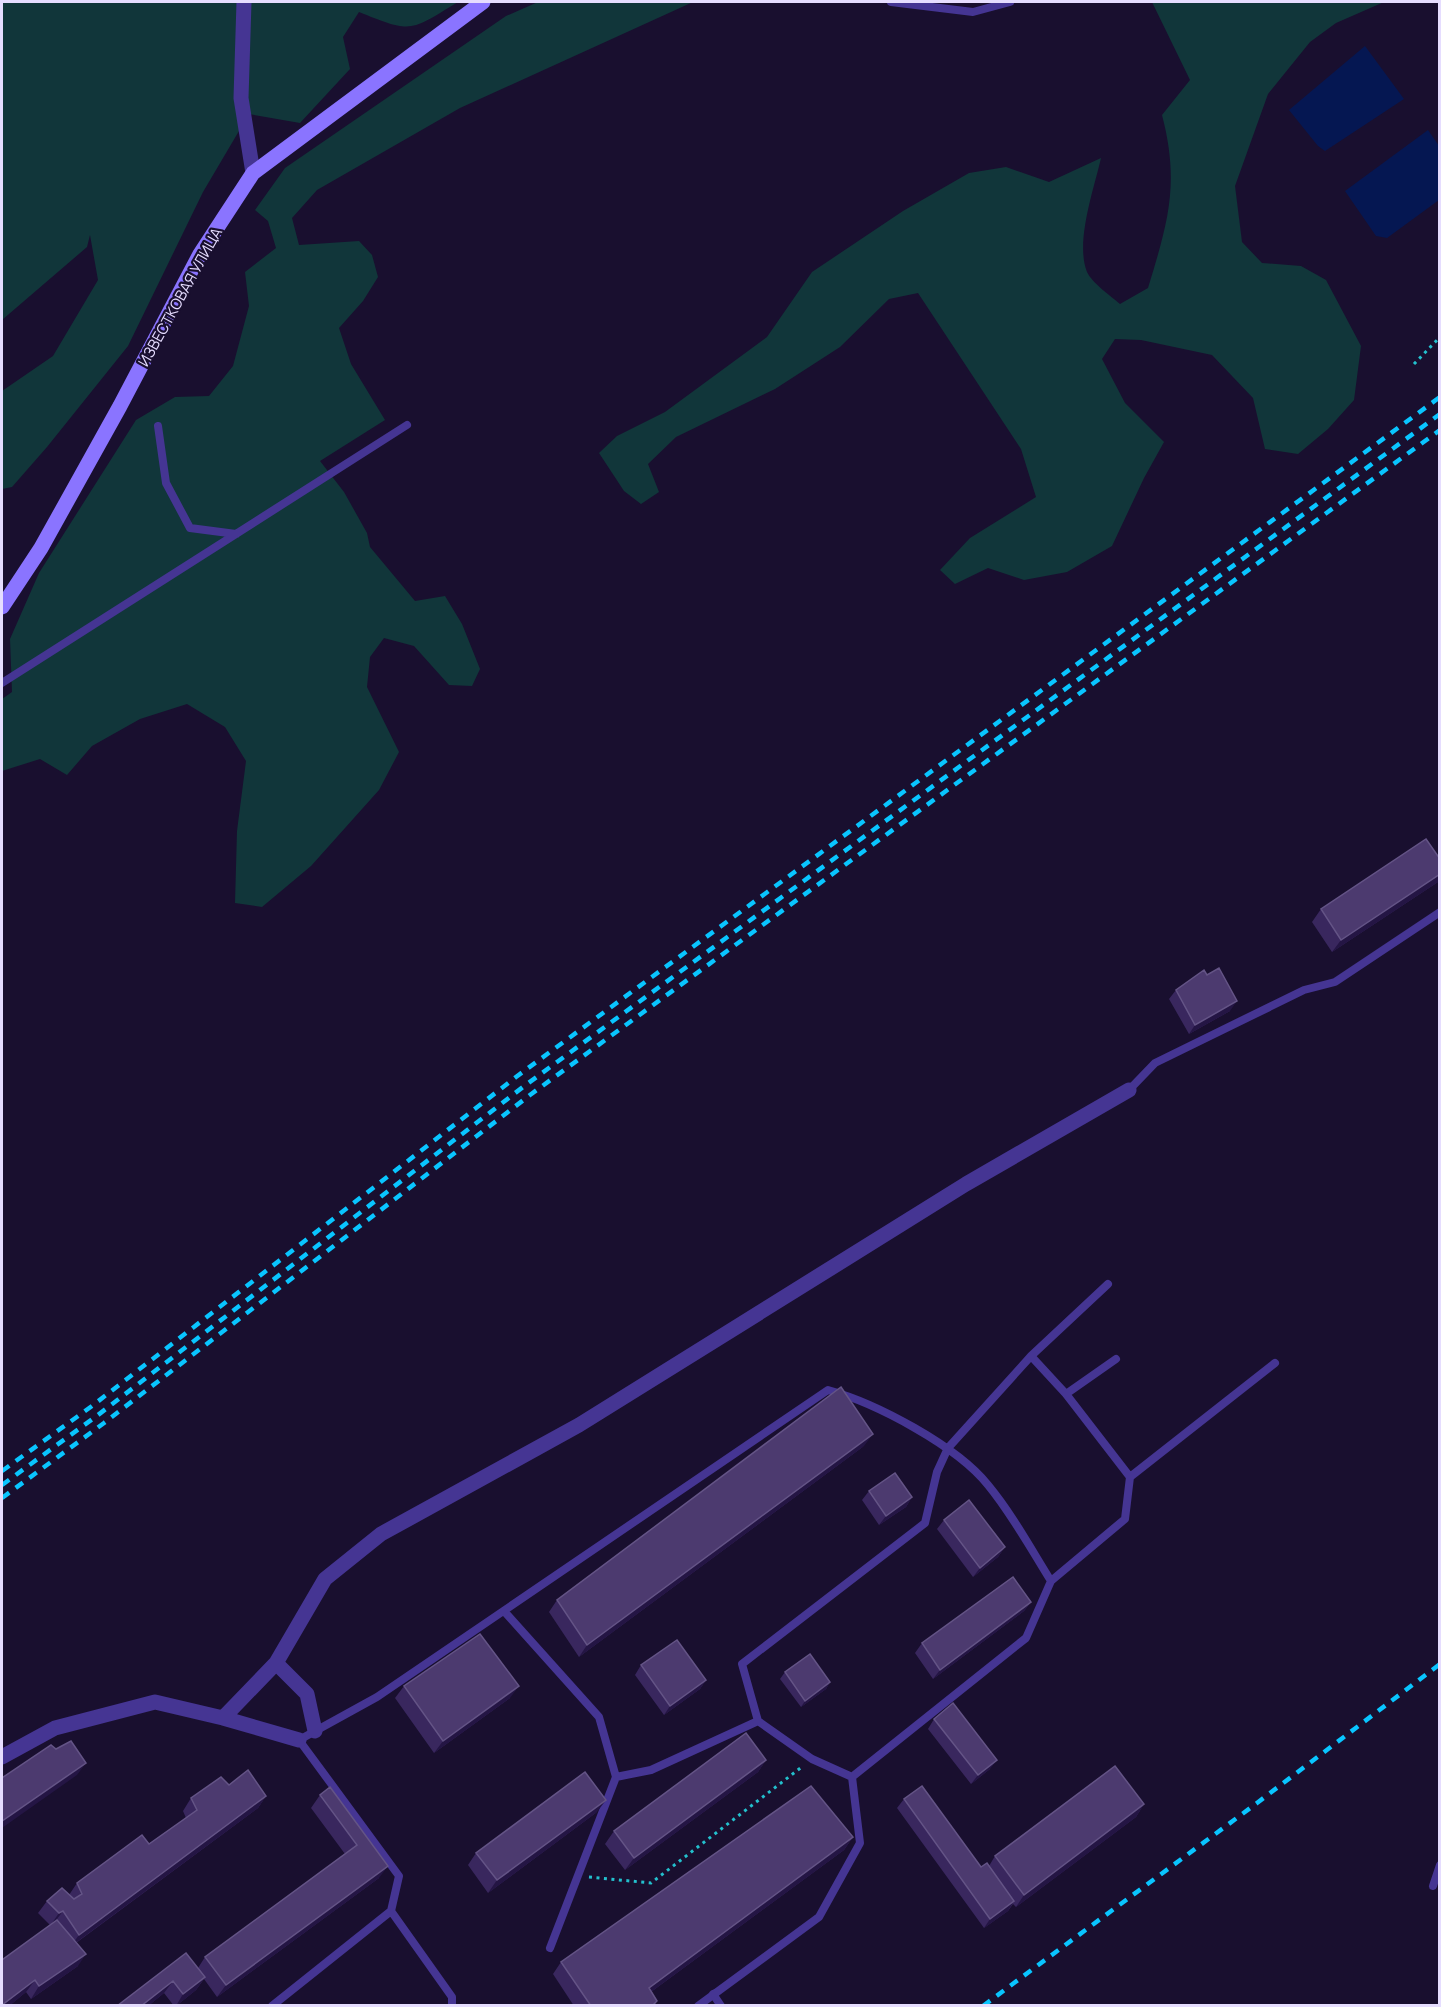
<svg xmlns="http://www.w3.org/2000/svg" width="1441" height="2007" font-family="Manrope,sans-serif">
<rect width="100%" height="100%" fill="#190f2f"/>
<path fill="#11363a" d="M 2,2 L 458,2 C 410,31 413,34 359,12 L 343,37 L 350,69 L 300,123 L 249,114 L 203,192 L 128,346 L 47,447 L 12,487 L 2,489 L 2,391 L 53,356 L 98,280 L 90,235 L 87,247 L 2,320 Z
M 538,2 L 693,2 L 460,108 L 317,190 L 292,218 L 299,245 L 359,241 L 372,255 L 378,277 L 363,301 L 339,328 L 351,364 L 385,420 L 320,461 L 344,492 L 367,533 L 370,547 L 415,601 L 445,596 L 462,624 L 480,669 L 472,686 L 449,685 L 414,646 L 384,638 L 370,657 L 367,687 L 399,752 L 379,790 L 311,866 L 262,907 L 235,903 L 237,831 L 246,761 L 225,727 L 187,704 L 140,719 L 92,746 L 67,775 L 40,759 L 2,771 L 2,699 L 12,692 L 10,639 L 39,573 L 136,420 L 175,397 L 209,396 L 233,366 L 249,306 L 245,272 L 276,248 L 268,221 L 255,210 L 285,168 L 506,16 Z
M 1152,2 L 1384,2 L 1336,23 L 1310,42 L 1268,94 L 1235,186 L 1242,242 L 1262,263 L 1301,266 L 1326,280 L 1361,346 L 1354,400 L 1328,429 L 1298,454 L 1265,449 L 1253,398 L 1212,355 L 1141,340 L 1115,339 L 1102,359 L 1125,403 L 1164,442 L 1144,478 L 1112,546 L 1067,572 L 1024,580 L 988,568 L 955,584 L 940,570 L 970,538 L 1036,497 L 1021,449 L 918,293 L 889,299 L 840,347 L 775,389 L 676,437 L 648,464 L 659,492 L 641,504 L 624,491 L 599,453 L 617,436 L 665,412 L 767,337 L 812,272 L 903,211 L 969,173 L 1006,167 L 1049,182 L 1101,158 C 1094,189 1075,242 1087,272 C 1092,283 1111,296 1120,304 L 1148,288 C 1168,222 1180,184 1162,115 L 1190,80 Z"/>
<path fill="#051752" d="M 1365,46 L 1404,99 L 1325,151 L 1318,146 L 1289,110 Z
M 1428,130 L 1439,146 L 1439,200 L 1387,238 L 1376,236 L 1345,191 Z"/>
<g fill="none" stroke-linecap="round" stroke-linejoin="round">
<path stroke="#23c0cd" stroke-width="3" stroke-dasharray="3 4.5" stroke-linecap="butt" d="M 1414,364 L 1440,337
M 589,1877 L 651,1883 L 803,1766"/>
<path stroke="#453593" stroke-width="8" d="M 891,2 L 973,12 L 1010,2
M 158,426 L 166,483 L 190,528 L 236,534
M 2,683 L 407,425
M 1129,1090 L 1155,1063 L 1304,990 L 1335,982 L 1440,912
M 1031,1356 L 1066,1394 L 1116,1359
M 1066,1394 L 1130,1477 L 1275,1363
M 1051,1581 L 1125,1519 L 1130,1477
M 504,1611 L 599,1717 L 616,1777 L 550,1948
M 758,1721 L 742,1664 L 925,1523 L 937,1472 L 948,1448 L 1031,1356 L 1108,1284
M 1433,1886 L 1440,1865
M 391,1911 L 452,1997 L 452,2006
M 713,1994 L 721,2006
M 272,2006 L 391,1911 L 399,1876 L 299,1740 L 377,1697 L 828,1390 C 876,1403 957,1446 988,1485 C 1012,1514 1031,1549 1051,1581 L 1026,1638 L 852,1777 L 812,1759 L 758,1721 L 651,1770 L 616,1777
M 698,2006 L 819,1917 L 860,1843 L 852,1777"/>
<path stroke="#453593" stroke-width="15" d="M 244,2 L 241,98 L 253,173
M 276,1663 L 307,1694 L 315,1731
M 223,1718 L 276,1663 L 325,1579 L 381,1534 L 579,1425 L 966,1184 L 1129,1090
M 2,1757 L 55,1728 L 155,1702 L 223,1718 L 299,1740"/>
<path stroke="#8a74ff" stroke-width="15" d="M 2,607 L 41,548 L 120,406 L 200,254 L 253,173 L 483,2"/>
<path stroke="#09c5ff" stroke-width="4.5" stroke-dasharray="9 8" stroke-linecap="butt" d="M 2,1471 L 92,1406 L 516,1077 L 1440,397
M 2,1485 L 98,1415 L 523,1087 L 1440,414
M 2,1498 L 104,1423 L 530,1095 L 1440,430
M 983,2006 L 1257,1803 L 1440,1664"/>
</g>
<path fill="#39275e" d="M 1440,859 L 1440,880 L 1438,882 L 1332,952 L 1312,922 L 1321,909 Z
M 1207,975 L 1230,1011 L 1189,1034 L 1169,999 L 1176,990 Z
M 864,1446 L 579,1657 L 549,1612 L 557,1600 Z
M 869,1491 L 912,1497 L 906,1507 L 879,1525 L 862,1500 Z
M 944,1520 L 1005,1547 L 998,1557 L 973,1577 L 937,1529 Z
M 1031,1602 L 1024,1611 L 933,1679 L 915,1653 L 922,1643 Z
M 641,1665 L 706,1680 L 700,1689 L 664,1715 L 635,1675 Z
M 785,1672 L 830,1682 L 826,1689 L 801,1707 L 780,1679 Z
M 404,1686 L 510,1698 L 434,1753 L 395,1698 Z
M 934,1719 L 990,1769 L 971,1784 L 928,1729 Z
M 766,1760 L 758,1772 L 625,1870 L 605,1844 L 614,1831 Z
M 229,1785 L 266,1796 L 258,1808 L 76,1943 L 78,1966 L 31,1999 L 26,1992 L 9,2006 L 2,2006 L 50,1925 L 38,1913 L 47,1901 L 69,1895 L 77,1883 L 149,1844 L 186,1818 L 183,1811 L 191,1798 Z
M 330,1787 L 379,1878 L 217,1997 L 204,1979 L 196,1990 L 176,2006 L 174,2006 L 164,1993 L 148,2006 L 117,2006 L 198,1968 L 205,1957 L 345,1854 L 311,1808 L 320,1795 Z
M 904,1799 L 981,1867 L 989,1866 L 995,1856 L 1144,1804 L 1136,1817 L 1016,1907 L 1013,1904 L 1008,1911 L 984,1928 L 897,1808 Z
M 597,1812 L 488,1893 L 468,1865 L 476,1853 Z
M 853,1837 L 844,1850 L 651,1992 L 657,2001 L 654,2006 L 574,2006 L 553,1974 L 561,1962 Z"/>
<path fill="#241544" d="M 1440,874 L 1440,880 L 1438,882 L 1332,952 L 1341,940 Z
M 1237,1001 L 1230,1011 L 1189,1034 L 1195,1025 Z
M 873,1434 L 864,1446 L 579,1657 L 587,1645 Z
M 912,1497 L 906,1507 L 879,1525 L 886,1516 Z
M 1005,1547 L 998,1557 L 973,1577 L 980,1568 Z
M 1031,1602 L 1024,1611 L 933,1679 L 940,1670 Z
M 706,1680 L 700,1689 L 664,1715 L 670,1706 Z
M 830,1682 L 826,1689 L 801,1707 L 805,1701 Z
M 519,1686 L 510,1698 L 434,1753 L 443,1741 Z
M 766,1760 L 758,1772 L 625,1870 L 634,1858 Z
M 997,1760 L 990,1769 L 971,1784 L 978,1775 Z
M 86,1763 L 77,1775 L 2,1828 L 2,1821 Z
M 266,1796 L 258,1808 L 70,1947 L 79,1935 Z
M 606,1800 L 597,1812 L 488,1893 L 497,1880 Z
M 1144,1804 L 1136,1817 L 1016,1907 L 1024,1895 Z
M 853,1837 L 844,1850 L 640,2000 L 649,1988 Z
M 388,1866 L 379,1878 L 217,1997 L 226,1985 Z
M 1014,1901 L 1008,1911 L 984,1928 L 990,1919 Z
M 63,1911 L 54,1923 L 50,1926 L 59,1913 Z
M 86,1954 L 78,1966 L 31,1999 L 39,1986 Z
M 205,1977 L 196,1990 L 176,2006 L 183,1994 Z
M 35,1980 L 26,1992 L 9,2006 L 2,2006 Z
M 173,1981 L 164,1993 L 148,2006 L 141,2006 Z"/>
<path fill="#4c3a6f" stroke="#645486" stroke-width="1.5" d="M 1426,839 L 1440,859 L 1440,874 L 1341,940 L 1321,909 Z
M 1219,968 L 1237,1001 L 1195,1025 L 1176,990 L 1204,970 L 1207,975 Z
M 841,1387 L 873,1434 L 587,1645 L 557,1600 Z
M 895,1473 L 912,1497 L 886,1516 L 869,1491 Z
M 969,1500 L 1005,1547 L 980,1568 L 944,1520 Z
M 1013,1577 L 1031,1602 L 940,1670 L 922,1643 Z
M 480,1634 L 519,1686 L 443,1741 L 404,1686 Z
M 677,1640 L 706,1680 L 670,1706 L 641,1665 Z
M 810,1654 L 830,1682 L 805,1701 L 785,1672 Z
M 953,1703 L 997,1760 L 978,1775 L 934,1719 Z
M 746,1733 L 766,1760 L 634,1858 L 614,1831 Z
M 71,1741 L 86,1763 L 2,1821 L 2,1778 L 51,1745 L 56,1749 Z
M 1115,1766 L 1144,1804 L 1024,1895 L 995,1856 Z
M 248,1770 L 266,1796 L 79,1935 L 63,1911 L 59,1913 L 47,1901 L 62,1888 L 74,1899 L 82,1894 L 77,1883 L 142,1835 L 149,1844 L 197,1810 L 191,1798 L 221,1777 L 229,1785 Z
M 585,1772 L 606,1800 L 497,1880 L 476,1853 Z
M 811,1786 L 853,1837 L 649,1988 L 657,2001 L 652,2006 L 591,2006 L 561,1962 Z
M 922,1786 L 981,1867 L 987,1863 L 1014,1901 L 990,1919 L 904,1799 Z
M 330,1787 L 388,1866 L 226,1985 L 205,1957 L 357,1845 L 320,1795 Z
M 57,1920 L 86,1954 L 39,1986 L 35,1980 L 2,2005 L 2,1960 Z
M 186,1953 L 205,1977 L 183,1994 L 173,1981 L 141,2006 L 117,2006 Z"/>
<g text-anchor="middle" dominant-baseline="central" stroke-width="4.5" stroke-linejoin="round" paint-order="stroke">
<g font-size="15" fill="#e6ddff" stroke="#190f2f">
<text transform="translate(180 297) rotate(-61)">ИЗВЕСТКОВАЯ УЛИЦА</text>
</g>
</g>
<rect width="1441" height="2007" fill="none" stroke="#e6ddff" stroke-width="6"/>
</svg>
